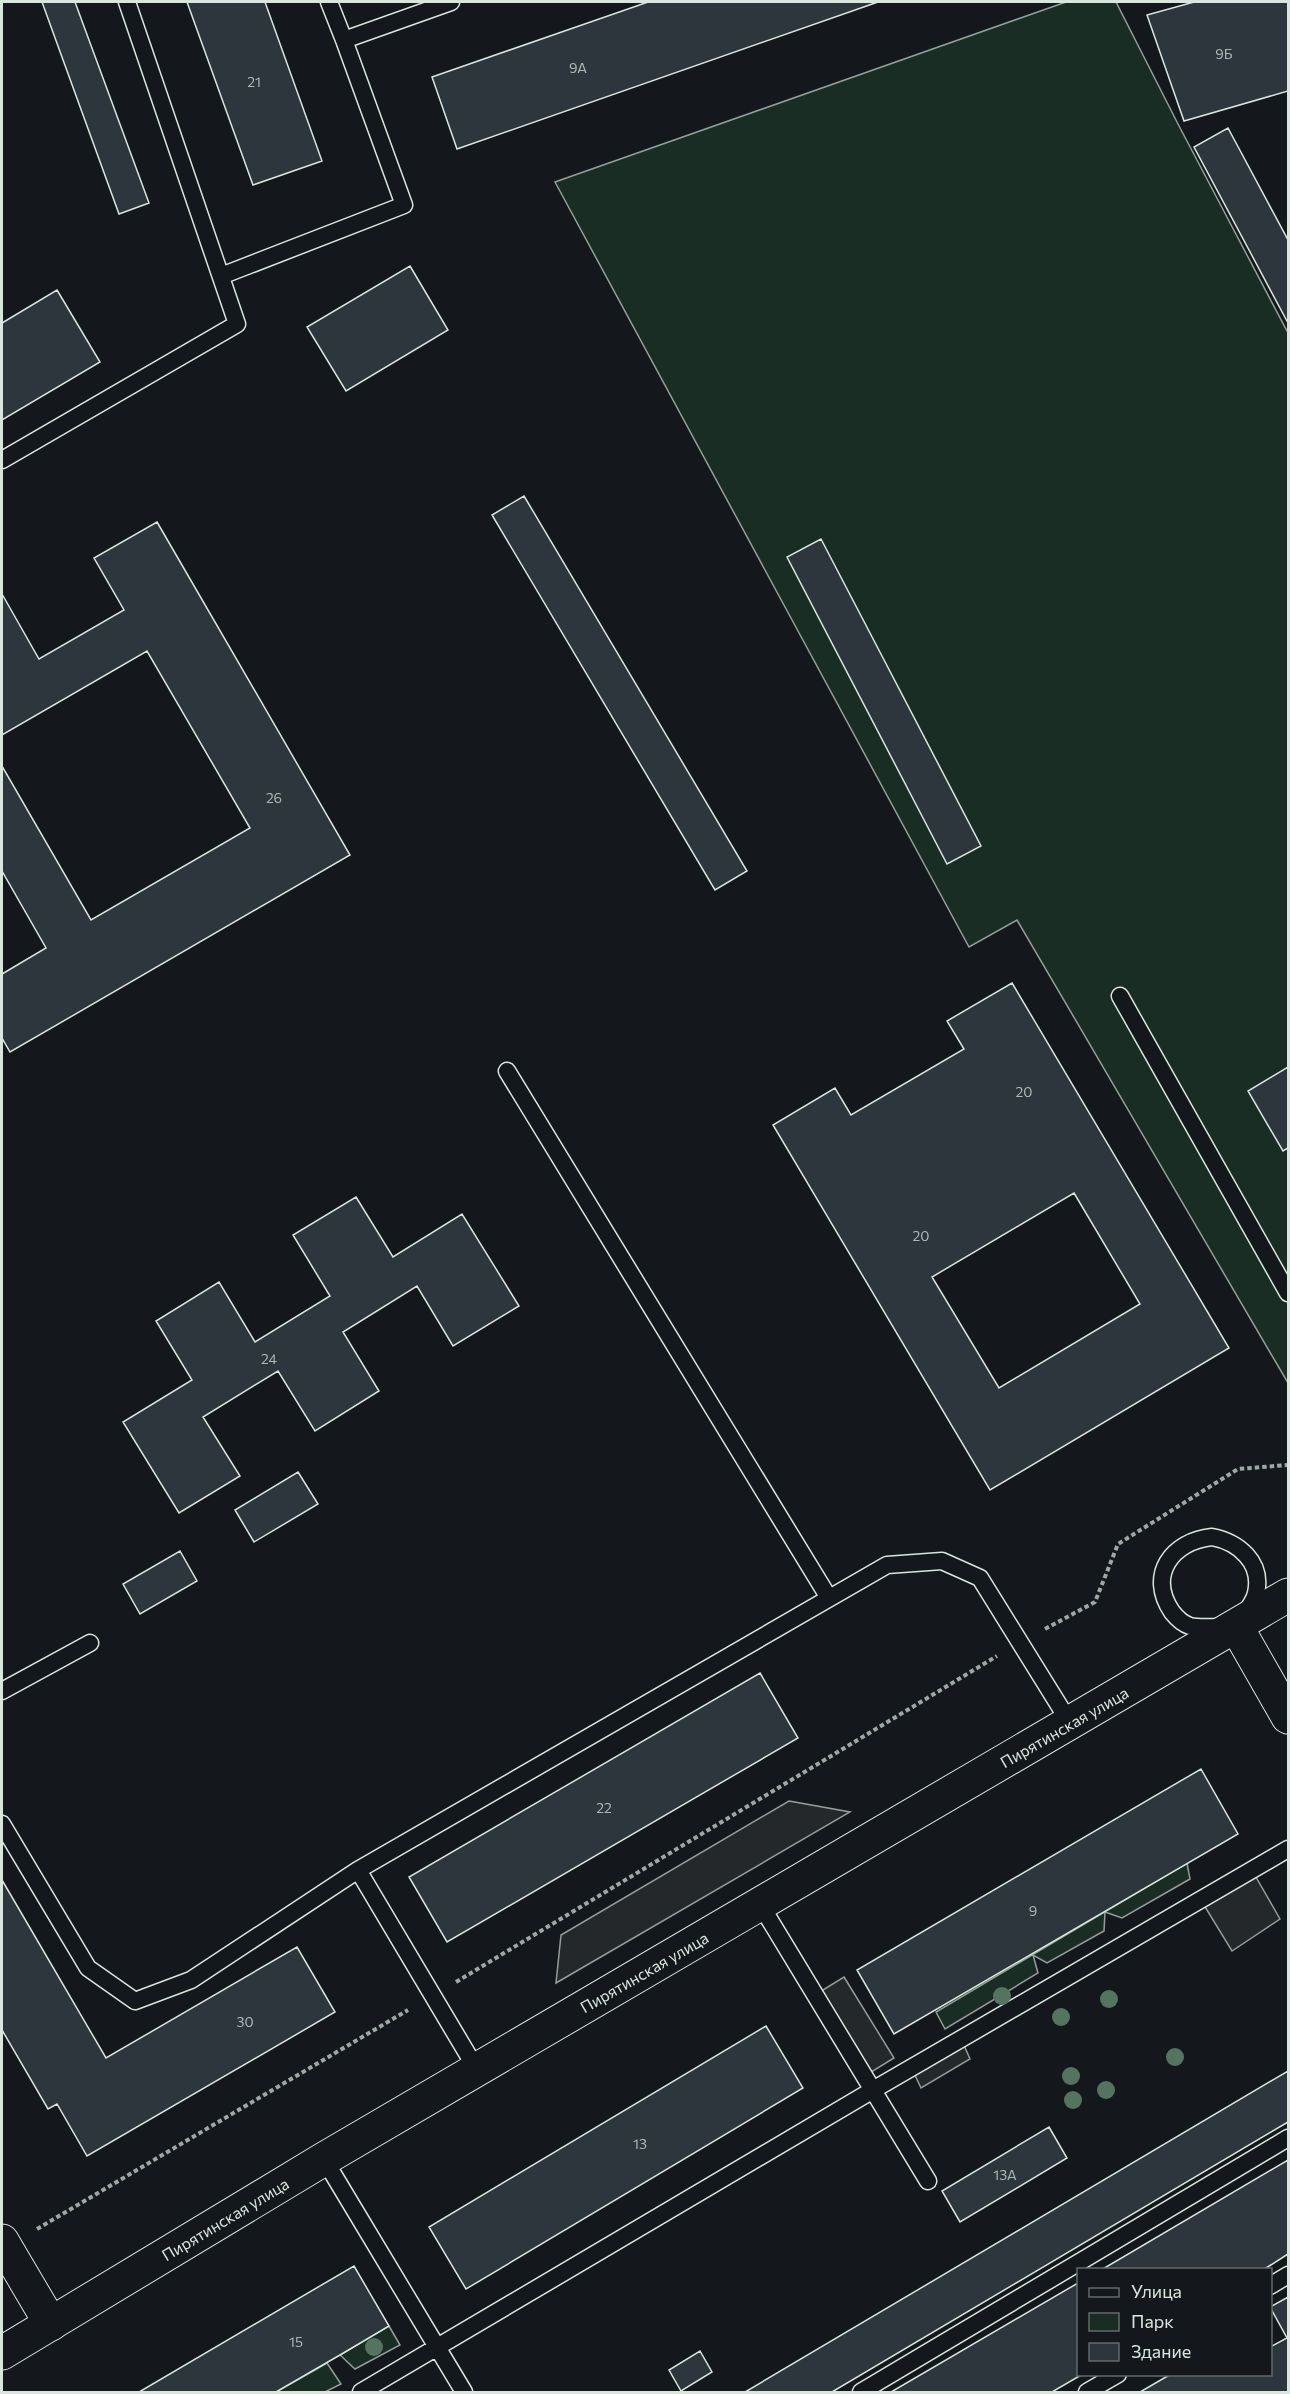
<svg xmlns="http://www.w3.org/2000/svg" width="1290" height="2394" font-family="Commissioner,sans-serif">
<rect width="100%" height="100%" fill="#14181c"/>
<path fill="#1a2d24" stroke="#939e99" stroke-width="1.5" d="M 1066,2 L 1116,2 L 1178,124 L 1288,333 L 1288,1383 L 1017,920 L 969,947 L 555,182 Z
M 1187,1863 L 1190,1879 L 1122,1918 L 1105,1912 L 1104,1931 L 1047,1963 L 1033,1955 L 1038,1973 L 945,2029 L 936,2012 Z
M 389,2326 L 400,2345 L 355,2369 L 340,2355 Z
M 327,2363 L 341,2384 L 325,2392 L 276,2392 Z"/>
<path fill="#24282b" stroke="#939e99" stroke-width="1.5" d="M 789,1801 L 850,1812 L 556,1983 L 561,1935 Z
M 1249,1865 L 1280,1919 L 1232,1951 L 1199,1897 Z
M 844,1977 L 894,2058 L 868,2074 L 818,1993 Z
M 963,2043 L 970,2059 L 921,2088 L 913,2071 Z"/>
<path fill="#2c363c" stroke="#d8e6dc" stroke-width="1.5" fill-rule="evenodd" d="M 42,2 L 75,2 L 149,203 L 119,214 Z
M 187,2 L 265,2 L 322,161 L 253,185 Z
M 648,2 L 878,2 L 457,149 L 432,77 Z
M 1194,2 L 1288,2 L 1288,91 L 1184,121 L 1147,15 Z
M 1228,128 L 1288,240 L 1288,323 L 1194,147 Z
M 410,266 L 448,330 L 346,391 L 307,327 Z
M 57,290 L 100,362 L 2,420 L 2,323 Z
M 524,496 L 747,871 L 715,890 L 492,515 Z
M 157,522 L 350,855 L 10,1052 L 2,1038 L 2,974 L 46,948 L 2,871 L 2,766 L 91,920 L 250,828 L 147,651 L 2,735 L 2,594 L 39,659 L 124,610 L 94,558 Z
M 821,539 L 981,846 L 947,864 L 787,557 Z
M 1012,983 L 1229,1348 L 990,1490 L 773,1125 L 835,1088 L 851,1115 L 964,1049 L 947,1021 ZM 1074,1193 L 1140,1304 L 999,1388 L 932,1277 Z
M 1288,1067 L 1288,1148 L 1283,1151 L 1248,1091 Z
M 356,1197 L 393,1257 L 462,1214 L 519,1306 L 453,1346 L 417,1286 L 343,1332 L 379,1391 L 315,1431 L 278,1371 L 203,1417 L 240,1476 L 179,1513 L 123,1422 L 192,1380 L 156,1321 L 219,1282 L 255,1342 L 330,1296 L 293,1235 Z
M 298,1472 L 318,1504 L 254,1542 L 235,1510 Z
M 180,1551 L 197,1581 L 140,1614 L 123,1584 Z
M 760,1673 L 798,1738 L 447,1942 L 409,1877 Z
M 1201,1769 L 1238,1834 L 894,2034 L 857,1970 Z
M 2,1880 L 106,2058 L 297,1947 L 335,2012 L 87,2156 L 57,2104 L 48,2109 L 2,2030 Z
M 766,2026 L 803,2088 L 466,2289 L 429,2227 Z
M 1288,2071 L 1288,2122 L 832,2392 L 745,2392 Z
M 1049,2127 L 1067,2158 L 960,2222 L 942,2191 Z
M 1288,2160 L 1288,2254 L 1263,2270 L 1101,2270 Z
M 354,2266 L 389,2326 L 340,2355 L 276,2392 L 139,2392 Z
M 1078,2283 L 1078,2374 L 1083,2374 L 1052,2392 L 891,2392 Z
M 1288,2297 L 1288,2392 L 1140,2392 L 1171,2374 L 1270,2374 L 1270,2347 L 1287,2338 L 1270,2307 Z
M 700,2351 L 712,2372 L 681,2391 L 669,2370 Z"/>
<g fill="none" stroke-linecap="round" stroke-linejoin="round">
<defs>
<path id="service" d="M 329,2 L 344,40
M 221,276 L 404,205 L 344,40 L 451,2
M 2,460 L 237,324 L 127,2
M 1120,996 L 1288,1293
M 507,1071 L 829,1598
M 1212,1537 C 1238,1542 1263,1562 1256,1593 C 1254,1604 1242,1616 1236,1626 C 1222,1626 1204,1629 1190,1626 C 1183,1624 1176,1617 1172,1612 C 1147,1575 1172,1541 1212,1537 Z
M 2,1691 L 90,1643
M 2,1824 L 88,1968 L 135,2001 L 191,1980 L 358,1870
M 760,1904 L 928,2181
M 477,2070 L 358,1870 L 887,1565 L 942,1561 L 980,1578 L 1070,1723
M 324,2159 L 464,2392
M 1270,2286 L 1288,2275
M 361,2392 L 873,2090 L 1288,1849
M 861,2392 L 1288,2138
M 1087,2392 L 1118,2374"/>
<path id="minor" d="M 2,2241 L 51,2324"/>
<path id="tertiary" d="M 1236,1626 L 1288,1717
M 2,2353 L 324,2159 L 1288,1595"/>
</defs>
<use href="#service" stroke="#d8e6dc" stroke-width="19"/>
<use href="#minor" stroke="#d8e6dc" stroke-width="35"/>
<use href="#tertiary" stroke="#d8e6dc" stroke-width="35"/>
<path stroke="#9da8a2" stroke-width="4" stroke-dasharray="4.5 3" stroke-linecap="butt" d="M 1045,1629 L 1095,1602 L 1118,1544 L 1238,1469 L 1288,1465
M 456,1982 L 997,1656
M 37,2229 L 408,2010"/>
<use href="#service" stroke="#14181c" stroke-width="16"/>
<use href="#minor" stroke="#14181c" stroke-width="33"/>
<use href="#tertiary" stroke="#14181c" stroke-width="33"/>
</g>
<g fill="#55745f">
<circle cx="1002" cy="1996" r="9"/>
<circle cx="1109" cy="1999" r="9"/>
<circle cx="1061" cy="2017" r="9"/>
<circle cx="1175" cy="2057" r="9"/>
<circle cx="1071" cy="2076" r="9"/>
<circle cx="1106" cy="2090" r="9"/>
<circle cx="1073" cy="2100" r="9"/>
<circle cx="374" cy="2347" r="9"/>
</g>
<g text-anchor="middle" dominant-baseline="central" stroke-width="4.5" stroke-linejoin="round" paint-order="stroke">
<g font-size="14" fill="#adbab4">
<text x="1224" y="53">9Б</text>
<text x="578" y="67">9А</text>
<text x="254" y="81">21</text>
<text x="274" y="797">26</text>
<text x="1024" y="1091">20</text>
<text x="921" y="1235">20</text>
<text x="269" y="1358">24</text>
<text x="604" y="1807">22</text>
<text x="1033" y="1910">9</text>
<text x="245" y="2021">30</text>
<text x="640" y="2143">13</text>
<text x="1005" y="2174">13А</text>
<text x="296" y="2341">15</text>
</g>
<g font-size="16" fill="#d8e6dc" stroke="#14181c">
<text transform="translate(1064 1727) rotate(-30)">Пирятинская улица</text>
<text transform="translate(644 1972) rotate(-30)">Пирятинская улица</text>
<text transform="translate(225 2219) rotate(-31)">Пирятинская улица</text>
</g>
</g>
<rect width="1290" height="2394" fill="none" stroke="#d8e6dc" stroke-width="6"/>
<rect x="1077" y="2268" width="195" height="108" fill="#14181c" stroke="#626a69" stroke-width="1.5"/>
<rect x="1089" y="2288" width="30" height="9" fill="#14181c" stroke="#626a69" stroke-width="1.5"/>
<text x="1131" y="2298" font-size="18" fill="#d8e6dc">Улица</text>
<rect x="1089" y="2313" width="30" height="18" fill="#1a2d24" stroke="#626a69" stroke-width="1.5"/>
<text x="1131" y="2328" font-size="18" fill="#d8e6dc">Парк</text>
<rect x="1089" y="2343" width="30" height="18" fill="#2c363c" stroke="#626a69" stroke-width="1.5"/>
<text x="1131" y="2358" font-size="18" fill="#d8e6dc">Здание</text>
</svg>
